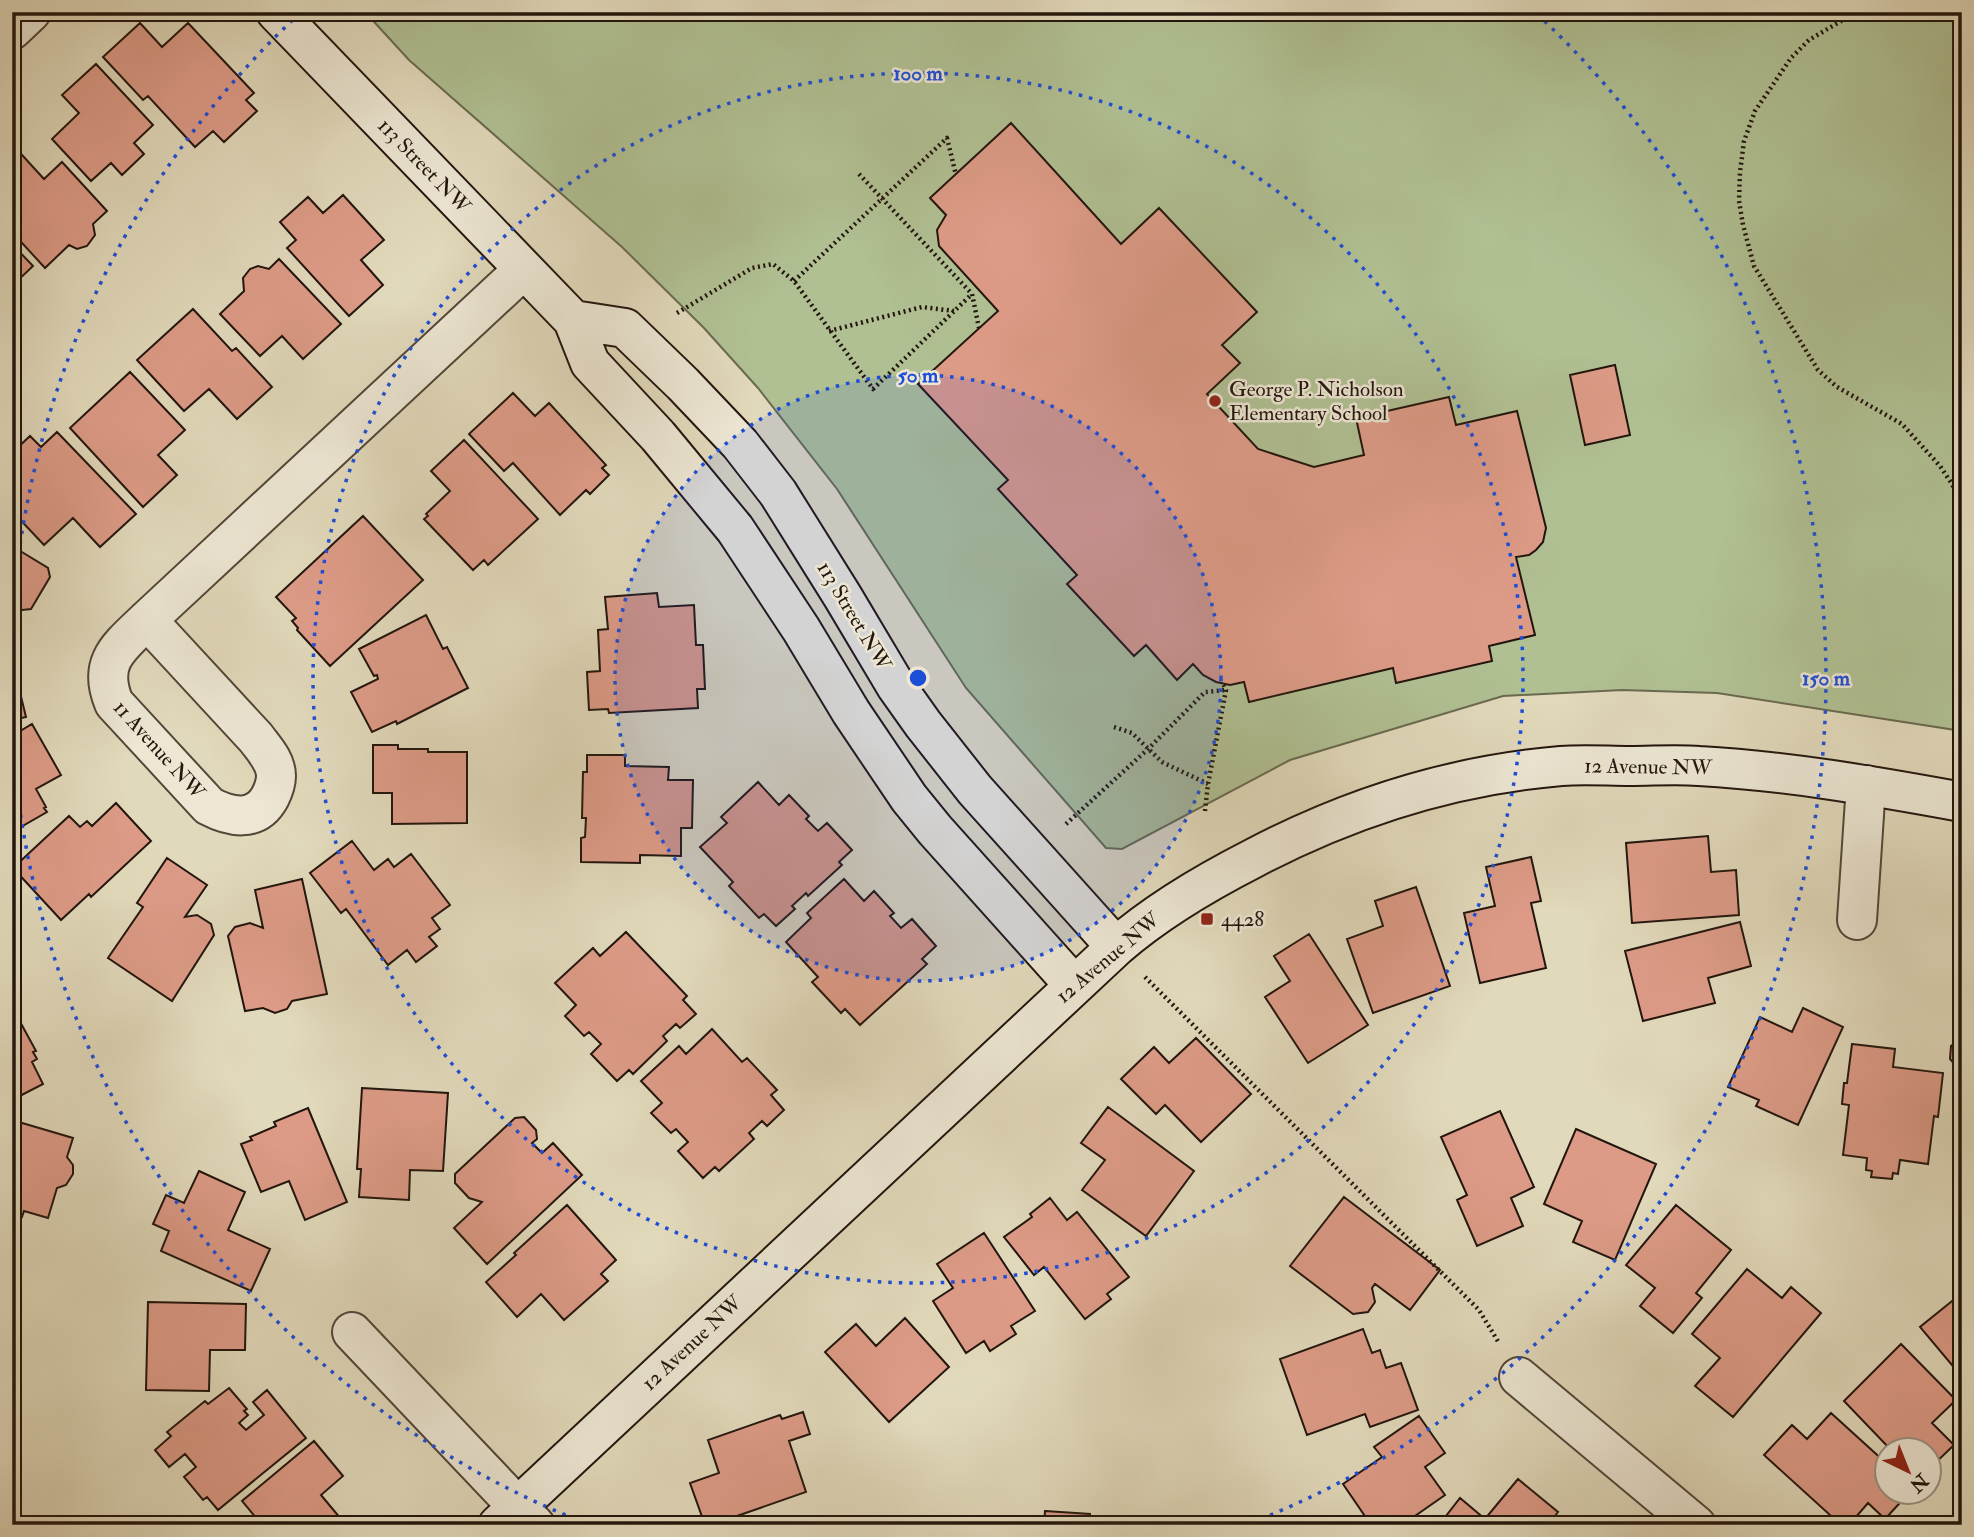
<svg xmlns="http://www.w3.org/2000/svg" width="1974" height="1537" font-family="'IM FELL Double Pica',serif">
<rect width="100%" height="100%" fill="#e1d9bb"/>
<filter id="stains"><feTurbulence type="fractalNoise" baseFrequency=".00286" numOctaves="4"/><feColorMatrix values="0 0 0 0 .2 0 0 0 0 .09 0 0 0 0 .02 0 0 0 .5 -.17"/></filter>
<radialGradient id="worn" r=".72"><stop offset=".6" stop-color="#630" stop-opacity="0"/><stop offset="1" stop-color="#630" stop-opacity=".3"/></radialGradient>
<path fill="#b0c093" stroke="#696a50" stroke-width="2" d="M 365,12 L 1962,12 L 1962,731 L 1717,693 L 1622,690 L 1503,696 L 1290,760 L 1122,849 L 1106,848 L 966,688 L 837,489 L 758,388 L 704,328 L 622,247 L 409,60 Z"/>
<path fill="#dd9b87" stroke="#22150d" stroke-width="2" d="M 140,23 L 162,47 L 188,23 L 254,93 L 246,100 L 257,111 L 224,142 L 213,131 L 195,147 L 148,96 L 143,100 L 103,57 Z
M 96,64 L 153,125 L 134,143 L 144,154 L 122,175 L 111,163 L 91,181 L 52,139 L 79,113 L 62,95 Z
M 1011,123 L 1121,244 L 1159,208 L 1257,312 L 1222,345 L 1240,363 L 1207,394 L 1258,449 L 1314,467 L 1364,455 L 1356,418 L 1449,397 L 1456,425 L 1517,411 L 1546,528 L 1543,542 L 1536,550 L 1529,555 L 1516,557 L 1535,635 L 1489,646 L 1492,661 L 1396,683 L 1393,668 L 1249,702 L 1244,682 L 1230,685 L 1216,682 L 1203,675 L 1193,664 L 1177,680 L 1146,645 L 1134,656 L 1067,584 L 1077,575 L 998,489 L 1008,480 L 918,384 L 998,311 L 939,246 L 937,230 L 946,215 L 930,198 Z
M 12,144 L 44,179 L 62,162 L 107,211 L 93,224 L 95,235 L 87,246 L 77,249 L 69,245 L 45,268 L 12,232 Z
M 343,195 L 384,240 L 361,260 L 383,285 L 349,316 L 287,248 L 296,240 L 280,222 L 308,197 L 323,213 Z
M 12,244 L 33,266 L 12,286 Z
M 279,259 L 341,324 L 303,359 L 282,336 L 260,356 L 220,314 L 244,291 L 243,278 L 250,269 L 258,266 L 269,269 Z
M 193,309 L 232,351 L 236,348 L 272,387 L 237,419 L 209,389 L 184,411 L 137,360 Z
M 1615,365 L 1630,435 L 1585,445 L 1570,375 Z
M 130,372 L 185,430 L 158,455 L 177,475 L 143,507 L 70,428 Z
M 513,393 L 535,416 L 549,403 L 606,465 L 602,468 L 609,475 L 590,494 L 586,490 L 560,515 L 513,463 L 504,471 L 469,434 Z
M 57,432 L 136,514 L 100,547 L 73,518 L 44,545 L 12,511 L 12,483 L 14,481 L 12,472 L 19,466 L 12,458 L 12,453 L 30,436 L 41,447 Z
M 464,440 L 538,519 L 488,565 L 484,560 L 473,570 L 424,519 L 428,516 L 426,514 L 450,491 L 431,471 Z
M 363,516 L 423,580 L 330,666 L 297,630 L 298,628 L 292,621 L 296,618 L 276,597 Z
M 12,546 L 48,568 L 50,577 L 31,609 L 22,610 L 12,604 Z
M 657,593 L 659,607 L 694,605 L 696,645 L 703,645 L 705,689 L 697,689 L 698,708 L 609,713 L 608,709 L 589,710 L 587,672 L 600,671 L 598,630 L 608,629 L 605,597 Z
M 426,615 L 443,649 L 447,647 L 468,688 L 397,724 L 396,721 L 372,732 L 351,692 L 378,679 L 377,675 L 374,676 L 359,649 Z
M 15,672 L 26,717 L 12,720 L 12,673 Z
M 32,724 L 61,775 L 36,789 L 46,807 L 44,808 L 47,812 L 12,832 L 12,736 Z
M 373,745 L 398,745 L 398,749 L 428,749 L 428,752 L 467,752 L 467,823 L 392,824 L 392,793 L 373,793 Z
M 587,755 L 625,755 L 625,766 L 669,767 L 668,780 L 693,780 L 692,828 L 681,828 L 681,856 L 640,855 L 640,863 L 581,862 L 581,838 L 585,837 L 586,818 L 582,818 L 583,772 L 587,772 Z
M 758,782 L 779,805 L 789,795 L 809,816 L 806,819 L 818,831 L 827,823 L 852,850 L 839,862 L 842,865 L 808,896 L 806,893 L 792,906 L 795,909 L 776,926 L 764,914 L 759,918 L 729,886 L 733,882 L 700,847 L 727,823 L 721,817 Z
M 116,803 L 151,841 L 91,897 L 89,894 L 61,920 L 13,868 L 69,816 L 80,827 L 87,821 L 92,826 Z
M 1708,836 L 1711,872 L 1736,870 L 1739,915 L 1632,923 L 1626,843 Z
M 352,841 L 374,870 L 388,859 L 394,867 L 411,854 L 450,905 L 432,918 L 440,929 L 429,937 L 437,946 L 416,962 L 407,950 L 388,965 L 346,909 L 341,913 L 310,873 Z
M 1531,857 L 1541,901 L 1531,903 L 1546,968 L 1480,983 L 1464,913 L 1495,906 L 1486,867 Z
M 167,858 L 207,885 L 185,917 L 197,915 L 211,924 L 214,935 L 172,1001 L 108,958 L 143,907 L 137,903 Z
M 302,879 L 327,994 L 292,1001 L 287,1009 L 275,1013 L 263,1008 L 245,1011 L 228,936 L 235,927 L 250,923 L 263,928 L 255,890 Z
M 844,879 L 864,901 L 874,891 L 894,913 L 890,916 L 901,928 L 912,919 L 936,946 L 922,959 L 927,964 L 860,1025 L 845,1009 L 841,1013 L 812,982 L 818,977 L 786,942 L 811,918 L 807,913 Z
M 1416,887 L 1450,986 L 1373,1013 L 1347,939 L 1383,926 L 1375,901 Z
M 1740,922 L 1751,966 L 1708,978 L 1715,1003 L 1643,1021 L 1625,951 Z
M 626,932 L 687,996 L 683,1000 L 696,1014 L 680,1028 L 676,1024 L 663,1036 L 667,1041 L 633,1074 L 629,1070 L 617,1081 L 591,1054 L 601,1044 L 589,1032 L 584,1036 L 565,1016 L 576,1005 L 555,983 L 593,948 L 600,956 Z
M 1309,934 L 1368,1025 L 1308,1063 L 1265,997 L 1290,981 L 1274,956 Z
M 12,1007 L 36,1051 L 33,1052 L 37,1059 L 32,1062 L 43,1084 L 12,1100 Z
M 1803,1008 L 1843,1027 L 1798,1125 L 1756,1106 L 1759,1100 L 1728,1087 L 1760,1017 L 1792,1032 Z
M 712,1029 L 742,1062 L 747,1058 L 777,1090 L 771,1095 L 784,1110 L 767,1126 L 762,1121 L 749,1133 L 754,1139 L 719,1171 L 715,1167 L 703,1178 L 678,1151 L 688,1142 L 676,1129 L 671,1133 L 651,1113 L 662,1103 L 641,1081 L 679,1046 L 686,1054 Z
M 1962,1037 L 1962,1073 L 1950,1059 L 1951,1046 Z
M 1196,1038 L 1251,1094 L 1201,1142 L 1165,1105 L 1156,1114 L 1121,1079 L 1154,1047 L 1169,1063 Z
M 1852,1044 L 1895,1049 L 1893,1067 L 1943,1073 L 1938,1117 L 1934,1116 L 1928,1164 L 1900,1160 L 1898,1174 L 1893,1173 L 1892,1179 L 1871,1177 L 1872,1171 L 1866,1170 L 1867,1158 L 1843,1155 L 1849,1105 L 1842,1104 L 1844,1083 L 1847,1083 Z
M 362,1088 L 448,1093 L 443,1171 L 410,1170 L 409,1200 L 359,1197 L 361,1169 L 357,1169 Z
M 1108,1107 L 1194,1171 L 1146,1236 L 1082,1190 L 1105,1160 L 1081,1143 Z
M 308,1108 L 347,1202 L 305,1220 L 289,1181 L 261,1192 L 241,1144 L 252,1140 L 250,1137 L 276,1126 L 274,1122 Z
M 1500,1111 L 1534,1187 L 1511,1198 L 1523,1226 L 1477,1246 L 1457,1200 L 1467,1195 L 1441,1137 Z
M 524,1117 L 536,1130 L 537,1139 L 532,1143 L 542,1153 L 553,1143 L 582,1175 L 487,1264 L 454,1228 L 482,1202 L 469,1198 L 455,1183 L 455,1174 L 515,1118 Z
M 12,1120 L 73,1138 L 67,1157 L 73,1165 L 73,1174 L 66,1185 L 57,1188 L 48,1218 L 24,1211 L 22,1217 L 12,1214 Z
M 1576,1129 L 1656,1164 L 1615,1260 L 1573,1242 L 1582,1221 L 1544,1204 Z
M 199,1171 L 245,1192 L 228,1230 L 270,1249 L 251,1291 L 161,1251 L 169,1231 L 153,1224 L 166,1195 L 184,1203 Z
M 1344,1197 L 1440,1270 L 1410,1310 L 1375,1284 L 1372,1288 L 1375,1302 L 1368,1312 L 1353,1314 L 1290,1266 Z
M 1050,1198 L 1067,1220 L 1077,1212 L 1129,1277 L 1107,1294 L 1111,1299 L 1085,1319 L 1044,1267 L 1034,1275 L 1004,1237 L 1032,1217 L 1030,1214 Z
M 567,1205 L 616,1260 L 601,1274 L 608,1281 L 564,1320 L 541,1294 L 517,1317 L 486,1282 L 516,1255 L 514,1253 Z
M 1676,1205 L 1731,1250 L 1696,1293 L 1702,1298 L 1673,1333 L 1640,1306 L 1655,1288 L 1626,1265 Z
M 984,1233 L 1035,1311 L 1011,1326 L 1016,1334 L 990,1351 L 984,1341 L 966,1353 L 933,1301 L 953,1288 L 937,1264 Z
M 1747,1269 L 1782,1298 L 1791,1287 L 1821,1313 L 1733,1417 L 1695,1386 L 1720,1358 L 1692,1334 Z
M 1962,1293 L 1962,1377 L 1920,1327 Z
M 148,1302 L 246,1304 L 245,1350 L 210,1350 L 209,1391 L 146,1390 Z
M 905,1318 L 949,1367 L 889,1422 L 825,1352 L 856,1324 L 876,1346 Z
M 1363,1329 L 1372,1353 L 1380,1350 L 1386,1368 L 1401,1363 L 1418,1410 L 1370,1427 L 1365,1414 L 1307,1435 L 1280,1359 Z
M 1901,1344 L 1956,1400 L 1932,1423 L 1954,1445 L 1928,1470 L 1928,1450 L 1891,1450 L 1844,1401 Z
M 229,1388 L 247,1409 L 244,1411 L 248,1415 L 239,1423 L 246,1430 L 264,1415 L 253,1402 L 267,1390 L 306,1438 L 218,1510 L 207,1497 L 203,1500 L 184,1477 L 196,1467 L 185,1454 L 169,1467 L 155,1450 L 171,1436 L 167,1432 L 205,1401 L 208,1404 Z
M 803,1412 L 810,1434 L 789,1441 L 806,1492 L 711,1525 L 705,1525 L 690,1483 L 719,1473 L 708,1440 L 780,1415 L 782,1419 Z
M 1831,1413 L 1886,1463 L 1886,1492 L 1910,1492 L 1885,1519 L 1868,1503 L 1849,1525 L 1841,1525 L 1764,1455 L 1792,1425 L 1807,1439 Z
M 1419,1416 L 1445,1453 L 1425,1467 L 1445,1495 L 1402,1525 L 1371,1525 L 1343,1484 L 1382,1457 L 1374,1447 Z
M 314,1441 L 343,1476 L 321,1495 L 346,1525 L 262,1525 L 242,1501 Z
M 1518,1479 L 1558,1512 L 1548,1525 L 1439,1525 L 1460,1498 L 1485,1519 Z
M 1045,1511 L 1090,1514 L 1089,1525 L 1044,1525 Z"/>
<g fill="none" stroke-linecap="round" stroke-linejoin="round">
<defs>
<path id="street" d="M 12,30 L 31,12
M 147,620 L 256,738 C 264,749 276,761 276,776 C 276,783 273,791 270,797 C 256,823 230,817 209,806 L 114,703 C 97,662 119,647 147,620 L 523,270
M 1857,920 L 1866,785
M 352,1332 L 535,1525
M 1519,1377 L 1696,1525"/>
<path id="secondary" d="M 276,12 L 573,320 L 590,363 L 658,436 L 735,529 L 801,629 L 851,712 L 909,798 L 935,830 L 1074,985
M 573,320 L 625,328 L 683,384 L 740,444 L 778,493 L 843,597 L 896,686 L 923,724 L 975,790 L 1116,947
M 498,1525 L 1116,947 C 1157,911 1205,883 1254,858 C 1349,808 1454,775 1561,766 C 1584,764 1608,766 1630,766 C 1653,766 1676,764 1699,766 C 1787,771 1875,786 1962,802"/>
</defs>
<use href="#street" stroke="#524638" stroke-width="42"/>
<use href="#secondary" stroke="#22150d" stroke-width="42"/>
<path stroke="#22150d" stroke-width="4.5" stroke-dasharray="2 3.5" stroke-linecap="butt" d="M 1856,12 L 1809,40 L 1791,58 L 1755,111 L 1744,141 L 1740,172 L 1739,201 L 1743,225 L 1754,266 L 1818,370 L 1837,387 L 1902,424 L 1940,466 L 1952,484 L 1962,506
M 859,174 L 972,294 L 979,328
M 794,281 L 947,138 L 956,175
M 677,313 L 752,268 L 773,264 L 794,281 L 873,389 L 972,294
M 829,331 L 922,307 L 954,311
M 1114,727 L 1132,733 L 1162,762 L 1208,784
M 1955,761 L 1957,742 L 1962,731
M 1205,811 L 1208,784 L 1226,690 L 1223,684
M 1066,824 L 1148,749 L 1205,692 L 1226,690
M 1145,977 L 1479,1310 L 1499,1343"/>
<use href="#street" stroke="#ece6d3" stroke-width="38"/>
<use href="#secondary" stroke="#ece6d3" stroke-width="38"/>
</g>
<circle cx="918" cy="678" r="303" fill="#1d4ed8" fill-opacity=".12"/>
<g fill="none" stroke="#1d4ed8" stroke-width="3.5" stroke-dasharray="3.5 7">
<circle cx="918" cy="678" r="303"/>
<circle cx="918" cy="678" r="605"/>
<path d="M585 1523A908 908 0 0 1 13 749M13 607A908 908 0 0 1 299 14M1537 14A908 908 0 0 1 1251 1523"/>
</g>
<g fill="#8f2418" stroke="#ece6d3" stroke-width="2.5">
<circle cx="1215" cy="401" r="7"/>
<rect x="1200" y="912" width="14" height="14" rx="3.5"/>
</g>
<g text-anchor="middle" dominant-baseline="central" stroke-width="5" stroke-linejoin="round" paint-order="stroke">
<g font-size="21" fill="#22150d" stroke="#ece6d3">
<text transform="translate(424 166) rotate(46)">113 Street NW</text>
<text transform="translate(854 616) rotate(59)">113 Street NW</text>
<text transform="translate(159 750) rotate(48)">11 Avenue NW</text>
<text transform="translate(1648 767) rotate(1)">12 Avenue NW</text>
<text transform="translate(1108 958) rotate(-40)">12 Avenue NW</text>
<text transform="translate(692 1343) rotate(-43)">12 Avenue NW</text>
</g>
<g font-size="21" fill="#22150d" stroke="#ece6d3" text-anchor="start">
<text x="1229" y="389">George P. Nicholson<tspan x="1229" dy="24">Elementary School</tspan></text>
<text x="1221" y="919">4428</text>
</g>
</g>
<circle cx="918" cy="678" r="10" fill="#1d4ed8" stroke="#ece6d3" stroke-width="3.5"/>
<g font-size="21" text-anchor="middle" font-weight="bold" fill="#1d4ed8" stroke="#ece6d3" stroke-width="5" stroke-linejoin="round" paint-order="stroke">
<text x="918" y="80">100 m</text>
<text x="918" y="382">50 m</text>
<text x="1826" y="685">150 m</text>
</g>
<rect width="1974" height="1537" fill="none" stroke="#e1d9bb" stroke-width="42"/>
<rect x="14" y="14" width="1946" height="1509" fill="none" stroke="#22150d" stroke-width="3.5"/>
<rect x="21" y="21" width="1932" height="1495" fill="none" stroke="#22150d" stroke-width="2"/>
<g transform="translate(1908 1471) rotate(137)"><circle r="33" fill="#ece6d3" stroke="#9b9284" stroke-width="2"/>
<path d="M0-5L12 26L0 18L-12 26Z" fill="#8f2418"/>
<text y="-10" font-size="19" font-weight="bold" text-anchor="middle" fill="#22150d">N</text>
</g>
<rect width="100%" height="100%" filter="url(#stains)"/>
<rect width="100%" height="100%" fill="url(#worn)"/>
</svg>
